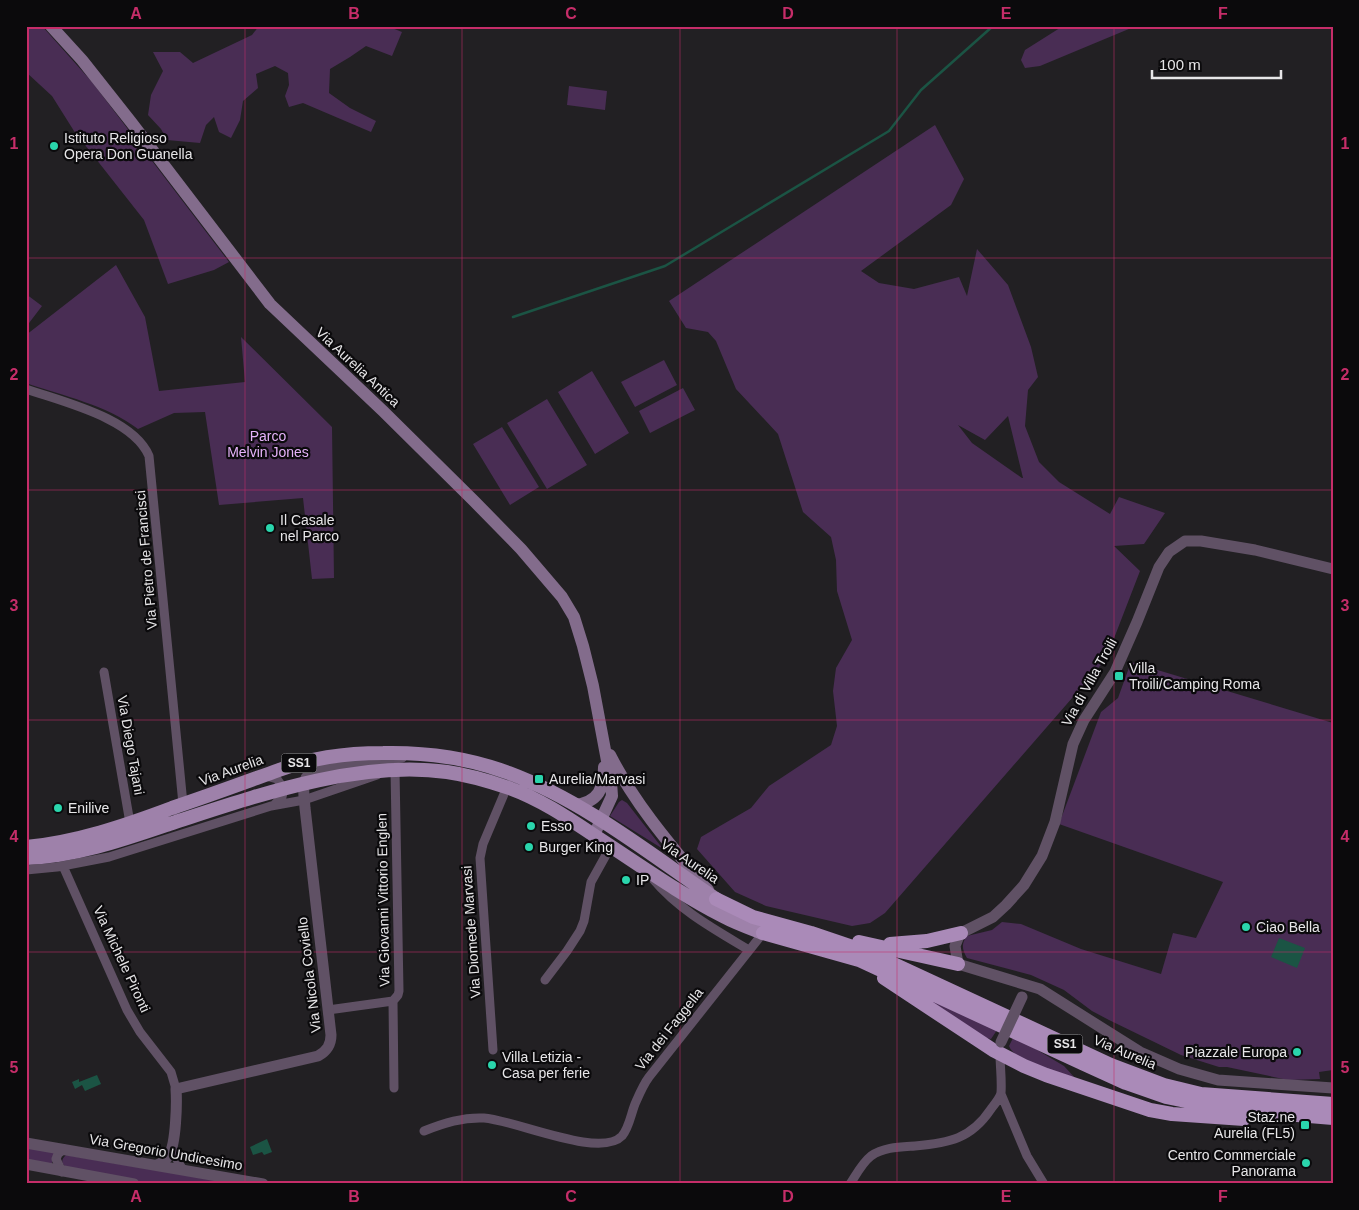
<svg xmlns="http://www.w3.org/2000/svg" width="1359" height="1210" font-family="Arial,sans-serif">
<rect width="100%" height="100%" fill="#222023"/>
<path fill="#492d54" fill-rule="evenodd" d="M 26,26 L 42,26 L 92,82 L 229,262 L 214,270 L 168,284 L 144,220 L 74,131 L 52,96 L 26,72 Z
M 259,26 L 387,26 L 402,32 L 392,56 L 366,46 L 350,57 L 330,69 L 329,93 L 350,108 L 376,121 L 371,132 L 303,103 L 289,107 L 285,96 L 289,85 L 288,73 L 275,66 L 256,74 L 258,88 L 243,101 L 240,120 L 231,138 L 219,132 L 214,117 L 206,125 L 200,143 L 167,140 L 161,129 L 148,115 L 151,95 L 163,71 L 153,52 L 180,52 L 193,63 L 252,35 Z
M 1063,26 L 1136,26 L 1040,66 L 1025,68 L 1021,60 L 1025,50 Z
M 569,86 L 607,91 L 605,110 L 567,105 Z
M 935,125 L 964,179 L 951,205 L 861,271 L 879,283 L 914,289 L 959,277 L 967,296 L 977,249 L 1008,285 L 1031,347 L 1038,377 L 1028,390 L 1025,426 L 1039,462 L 1059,482 L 1110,514 L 1119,497 L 1165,513 L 1144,544 L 1114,546 L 1140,571 L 1106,659 L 885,913 L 870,923 L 852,926 L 766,906 L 735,892 L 697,849 L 701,837 L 751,808 L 769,786 L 831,745 L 837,726 L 833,691 L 836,668 L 852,640 L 837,591 L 836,560 L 831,537 L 803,512 L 778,434 L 736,389 L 716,341 L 708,332 L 686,328 L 669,301 ZM 1008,416 L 1023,478 L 1022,478 L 972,443 L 958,425 L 985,440 Z
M 116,265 L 145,317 L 159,391 L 245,382 L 241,337 L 332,427 L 334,578 L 312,579 L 303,498 L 219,505 L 205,412 L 174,413 L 138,429 C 107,405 63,396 26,383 L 26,335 Z
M 26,294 L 42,306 L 26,327 Z
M 664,360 L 677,385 L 635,407 L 621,382 Z
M 592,371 L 629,433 L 595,454 L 558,392 Z
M 683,388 L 695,410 L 650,433 L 639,411 Z
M 547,399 L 587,465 L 547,489 L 507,423 Z
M 502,427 L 539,487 L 510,505 L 473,444 Z
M 1131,662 L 1333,723 L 1333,1070 L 1319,1072 L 1320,1079 L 1288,1080 L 1227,1067 L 1219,1067 L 1181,1055 L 1109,1020 L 1092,1011 L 1064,990 L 1031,975 L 967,958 C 962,949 961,944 967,936 L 992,930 L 1002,922 L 1021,924 L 1081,949 L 1161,974 L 1173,933 L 1196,938 L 1223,882 L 1059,824 L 1101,712 L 1118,698 Z
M 622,800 L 627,803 L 663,849 L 610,816 L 619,802 Z
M 916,992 L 997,1030 L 991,1039 L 986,1038 Z
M 1014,1036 L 1064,1066 L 1075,1078 C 1059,1073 1015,1062 1009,1046 Z
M 26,1147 L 55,1152 L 52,1158 L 52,1165 L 26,1161 Z
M 66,1155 L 236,1184 L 156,1184 L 69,1169 C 63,1166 59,1161 66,1155 Z"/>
<path fill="#1b5444" d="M 1279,938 L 1305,948 L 1297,968 L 1271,957 Z
M 97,1075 L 101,1084 L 85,1091 L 82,1085 L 75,1089 L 72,1082 L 79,1079 L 79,1082 Z
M 267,1139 L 272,1152 L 264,1155 L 262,1152 L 253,1155 L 250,1147 Z"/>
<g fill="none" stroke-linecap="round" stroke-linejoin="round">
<path stroke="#1b5444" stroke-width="2.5" d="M 513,317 L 665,266 L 889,131 L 921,90 L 993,26"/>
<path stroke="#605165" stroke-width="9" d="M 26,389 C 63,402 133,418 149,456 L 183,804
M 104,672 L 130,823
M 266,776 L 277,779 L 284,789 L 282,797 L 274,805
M 63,866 L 127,1010 L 140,1032 L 171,1072 L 176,1089
M 26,870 L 57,867 L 109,857 L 271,806 L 304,800 L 377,775
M 653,879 C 679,910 714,929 749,950
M 545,980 L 567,951 L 580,931 L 584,921 L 591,882 L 611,846
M 328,1010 L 393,1001
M 493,1050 L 480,858 L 483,844 L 507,787
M 394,1088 L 393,1001 L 398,995 L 399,991 L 395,770
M 1001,1094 L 1027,1156 L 1044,1184
M 424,1131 C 444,1123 463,1117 484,1118 C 515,1120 600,1159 622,1136 C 629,1128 631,1114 635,1104 C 639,1095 643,1085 649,1077 L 763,933
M 172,1146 L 178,1162 L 183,1170
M 62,1172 L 56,1159 L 58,1154 L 64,1149
M 850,1184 C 856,1175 862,1163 871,1156 C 884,1147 900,1147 915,1146 C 949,1143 971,1139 991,1109 C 994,1105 1000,1098 1001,1093 C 1002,1080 1000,1066 1000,1054"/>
<path stroke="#605165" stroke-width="11" d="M 1333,569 L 1255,550 L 1201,541 L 1185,541 L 1169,552 L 1159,567 L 1137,622 L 1115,672 L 1084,720 L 1073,744 L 1055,822 L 1042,856 L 1024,885 L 1006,905 L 993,917 L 961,933 L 959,936 L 955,946 L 958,964 L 1040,989 L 1140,1052 L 1179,1069 L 1218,1080 L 1333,1088
M 26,1143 L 263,1184
M 26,1164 L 134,1184
M 157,1165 C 162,1163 166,1160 169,1155 C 176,1144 177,1103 176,1089 L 318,1056 C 327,1051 331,1045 331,1035 L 305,808 C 304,792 299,776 317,769 L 402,757"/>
<path stroke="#836c8c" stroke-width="12" d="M 51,26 L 82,60 L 131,122 L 270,304 L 383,411 L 474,501 L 521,549 L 562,597 L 574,617 L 583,646 L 593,686 L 611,782 L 612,796 L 594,835
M 610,755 C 636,806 672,847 708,890
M 575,805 C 599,802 604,788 604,767"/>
<path stroke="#9e81aa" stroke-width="14" d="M 26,847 C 77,842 124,826 172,808 C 208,796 243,783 279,770 C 313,757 347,753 383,753 C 426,752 469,758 509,773 C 584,801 650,854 716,899
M 26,858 C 76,856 122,840 169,824 C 253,797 358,759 447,772 C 468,775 489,781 509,788 C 540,799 568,818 595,836 C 637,863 678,893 723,916 C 736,923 750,928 763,933"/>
<path stroke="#aa8ab8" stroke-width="14" d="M 716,899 L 753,917 L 811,933 L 870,953 L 1111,1065 L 1164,1085 L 1201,1094 L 1333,1104
M 763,933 L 859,960 L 1086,1065 L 1126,1083 L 1166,1097 L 1225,1109 L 1333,1118
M 859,942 L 958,964
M 890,944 L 927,941 L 961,933
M 884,978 L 993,1050 L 1024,1066 L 1046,1075 L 1150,1110 L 1172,1114 L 1244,1119"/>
<path stroke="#605165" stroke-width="11" d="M 1001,1042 L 1022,997"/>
</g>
<path fill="none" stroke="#c62d69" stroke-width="1" stroke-opacity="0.55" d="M 245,26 L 245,1184M 462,26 L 462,1184M 680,26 L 680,1184M 897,26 L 897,1184M 1114,26 L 1114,1184M 26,258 L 1333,258M 26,490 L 1333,490M 26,720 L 1333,720M 26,952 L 1333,952"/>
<g fill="#2ad5ac" stroke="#0b0a0c" stroke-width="2">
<circle cx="54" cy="146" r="5"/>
<circle cx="270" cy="528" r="5"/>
<rect x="1114" y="671" width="10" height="10" rx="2.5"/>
<rect x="534" y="774" width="10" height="10" rx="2.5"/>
<circle cx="58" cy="808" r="5"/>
<circle cx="531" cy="826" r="5"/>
<circle cx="529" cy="847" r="5"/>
<circle cx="626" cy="880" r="5"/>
<circle cx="1246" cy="927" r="5"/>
<circle cx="1297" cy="1052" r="5"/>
<circle cx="492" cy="1065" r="5"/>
<rect x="1300" y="1120" width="10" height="10" rx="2.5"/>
<circle cx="1306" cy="1163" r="5"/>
</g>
<g text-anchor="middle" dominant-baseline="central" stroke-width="4.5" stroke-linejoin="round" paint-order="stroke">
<g fill="#0b0a0c" stroke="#a5a4a6" stroke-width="1">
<rect x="281.5" y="753.5" width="35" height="19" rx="4"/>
<rect x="1047.5" y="1034.5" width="35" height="19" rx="4"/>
</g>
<g font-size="12" font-weight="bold" fill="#e7e6e8">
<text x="299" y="763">SS1</text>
<text x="1065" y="1044">SS1</text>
</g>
<g font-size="14" fill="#e7e6e8" stroke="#0b0a0c" text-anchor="start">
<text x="64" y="138">Istituto Religioso<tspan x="64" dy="16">Opera Don Guanella</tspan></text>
<text x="280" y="520">Il Casale<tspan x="280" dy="16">nel Parco</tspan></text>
<text x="1129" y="668">Villa<tspan x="1129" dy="16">Troili/Camping Roma</tspan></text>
<text x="549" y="779">Aurelia/Marvasi</text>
<text x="68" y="808">Enilive</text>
<text x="541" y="826">Esso</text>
<text x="539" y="847">Burger King</text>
<text x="636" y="880">IP</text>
<text x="1256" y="927">Ciao Bella</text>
<text x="1287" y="1052" text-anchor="end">Piazzale Europa</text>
<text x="502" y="1057">Villa Letizia -<tspan x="502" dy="16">Casa per ferie</tspan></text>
<text x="1295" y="1117" text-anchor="end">Staz.ne<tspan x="1295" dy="16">Aurelia (FL5)</tspan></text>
<text x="1296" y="1155" text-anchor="end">Centro Commerciale<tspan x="1296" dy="16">Panorama</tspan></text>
</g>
<g font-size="14" fill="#e7e6e8" stroke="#0b0a0c">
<text transform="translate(358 367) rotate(43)">Via Aurelia Antica</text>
<text transform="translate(146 560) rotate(-95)">Via Pietro de Francisci</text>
<text transform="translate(1089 682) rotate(-61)">Via di Villa Troili</text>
<text transform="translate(131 745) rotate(80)">Via Diego Tajani</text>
<text transform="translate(231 770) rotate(-20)">Via Aurelia</text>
<text transform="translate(690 861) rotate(34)">Via Aurelia</text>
<text transform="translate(383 900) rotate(-91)">Via Giovanni Vittorio Englen</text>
<text transform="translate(471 932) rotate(-94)">Via Diomede Marvasi</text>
<text transform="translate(122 959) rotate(65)">Via Michele Pironti</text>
<text transform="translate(309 975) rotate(-97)">Via Nicola Coviello</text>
<text transform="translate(669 1029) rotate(-52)">Via dei Faggella</text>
<text transform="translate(1125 1052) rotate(23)">Via Aurelia</text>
<text transform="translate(166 1152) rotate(10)">Via Gregorio Undicesimo</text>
</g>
<g font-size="14" fill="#e5b2f9" stroke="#0b0a0c">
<text x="268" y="436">Parco<tspan x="268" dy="16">Melvin Jones</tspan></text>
</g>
</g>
<rect width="1359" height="1210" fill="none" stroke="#0b0a0c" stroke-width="55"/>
<path d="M1152 70v8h129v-8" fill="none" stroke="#e7e6e8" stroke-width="2.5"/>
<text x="1159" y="70" font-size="15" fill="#e7e6e8" stroke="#0b0a0c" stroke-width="4" paint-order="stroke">100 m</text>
<rect x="28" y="28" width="1304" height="1154" fill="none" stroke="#c62d69" stroke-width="2"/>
<g font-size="16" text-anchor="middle" font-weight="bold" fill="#c62d69">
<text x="136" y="19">A</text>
<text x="354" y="19">B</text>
<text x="571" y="19">C</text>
<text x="788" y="19">D</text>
<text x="1006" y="19">E</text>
<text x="1223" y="19">F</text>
<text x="14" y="149">1</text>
<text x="1345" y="149">1</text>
<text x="14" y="380">2</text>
<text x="1345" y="380">2</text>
<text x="14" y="611">3</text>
<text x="1345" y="611">3</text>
<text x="14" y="842">4</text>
<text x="1345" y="842">4</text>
<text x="14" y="1073">5</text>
<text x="1345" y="1073">5</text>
<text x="136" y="1202">A</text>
<text x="354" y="1202">B</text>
<text x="571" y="1202">C</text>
<text x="788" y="1202">D</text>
<text x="1006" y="1202">E</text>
<text x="1223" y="1202">F</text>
</g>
</svg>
